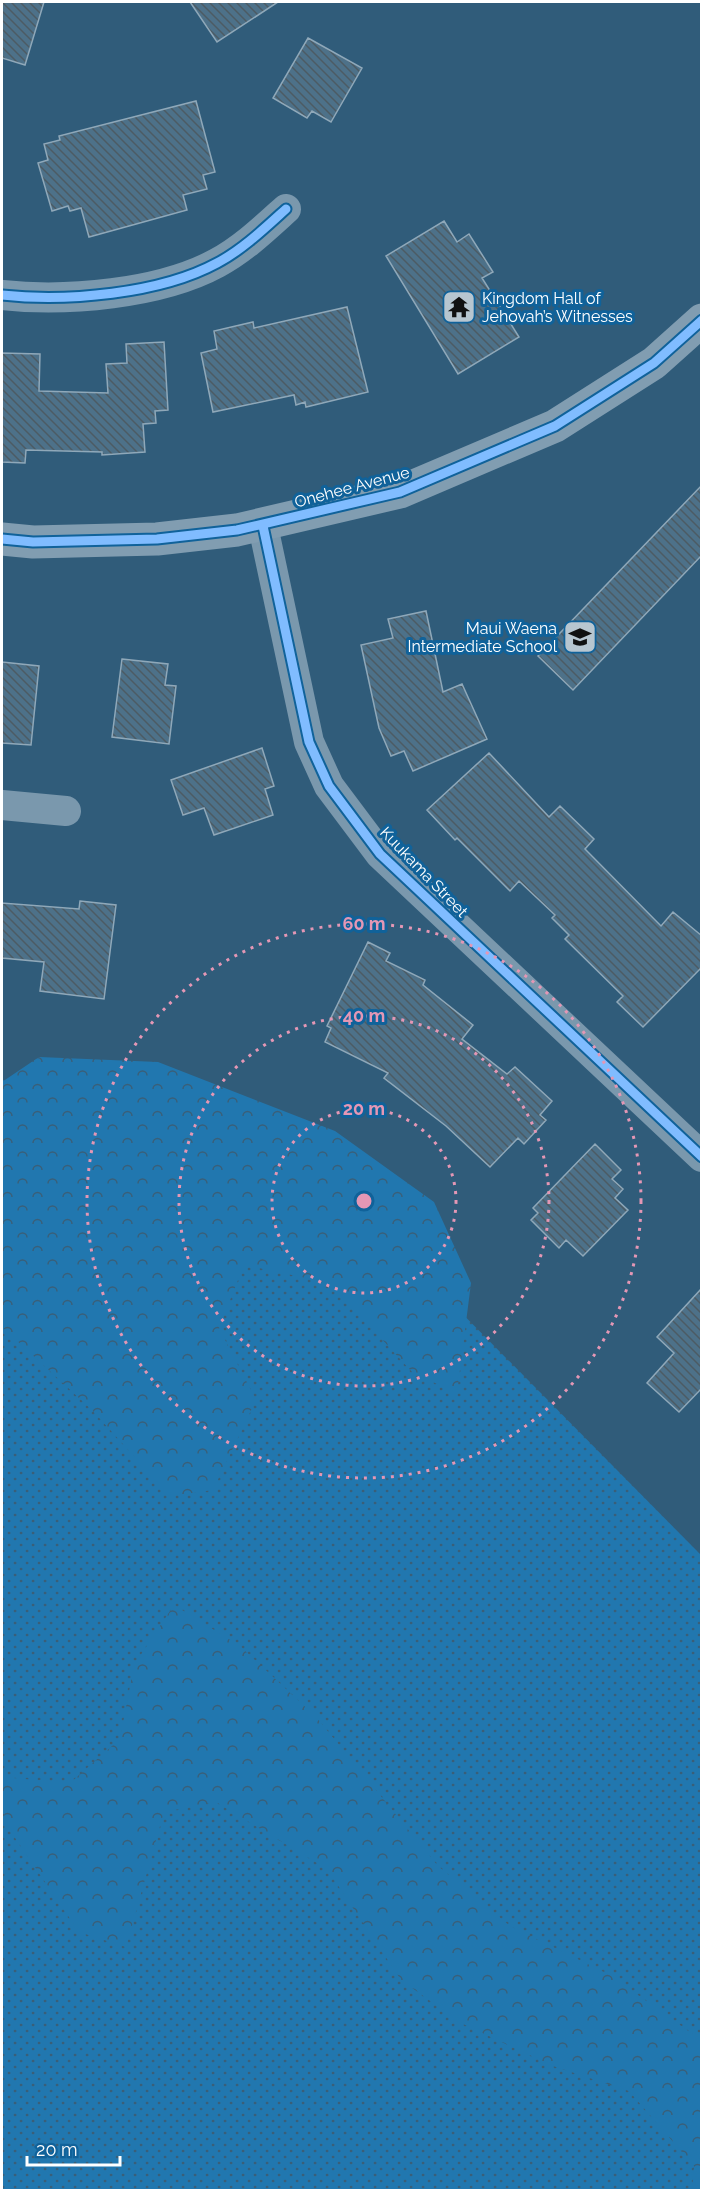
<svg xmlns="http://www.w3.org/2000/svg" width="703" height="2192" font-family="Raleway,sans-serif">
<defs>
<pattern id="grass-dots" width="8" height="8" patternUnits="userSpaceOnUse" patternTransform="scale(1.5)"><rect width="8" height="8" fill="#2177af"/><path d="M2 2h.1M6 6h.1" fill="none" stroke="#395f79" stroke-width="1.8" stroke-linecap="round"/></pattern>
<pattern id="forest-crowns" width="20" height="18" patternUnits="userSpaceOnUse" patternTransform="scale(1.5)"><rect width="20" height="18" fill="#2177af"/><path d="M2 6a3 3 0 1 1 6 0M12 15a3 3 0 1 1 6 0" fill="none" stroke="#395f79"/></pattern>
<pattern id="building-back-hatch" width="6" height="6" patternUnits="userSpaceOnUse" patternTransform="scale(1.5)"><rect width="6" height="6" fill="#4d7189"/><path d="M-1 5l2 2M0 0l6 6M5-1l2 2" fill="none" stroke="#4c5b64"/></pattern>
</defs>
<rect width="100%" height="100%" fill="#305c7a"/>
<path fill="url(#grass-dots)" d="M 2,1080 L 87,1100 L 429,1280 L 701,1555 L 702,2190 L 2,2190 Z"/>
<path fill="url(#forest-crowns)" d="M 39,1057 L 158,1062 L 335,1131 L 434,1202 L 471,1283 L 457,1393 L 413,1373 L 330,1283 L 244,1265 L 219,1328 L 256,1400 L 213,1490 L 170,1496 L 92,1410 L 2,1327 L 2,1082 Z
M 174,1605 L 240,1646 L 317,1718 L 438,1866 L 510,1926 L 610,1975 L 701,2040 L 701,2190 L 692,2190 L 694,2166 L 629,2091 L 553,2066 L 461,2023 L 401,1980 L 327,1869 L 216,1802 L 164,1812 L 126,1947 L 79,1932 L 7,1826 L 2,1803 L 2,1777 L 70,1783 L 120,1739 L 134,1665 Z"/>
<path fill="url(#building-back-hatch)" stroke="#8fa8b9" stroke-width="1.5" d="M 2,2 L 44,2 L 25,65 L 2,58 Z
M 190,2 L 278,2 L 217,42 Z
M 308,38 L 362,68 L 331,122 L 312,111 L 307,118 L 273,98 Z
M 196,101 L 215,172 L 203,175 L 207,189 L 183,195 L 187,210 L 89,237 L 81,208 L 70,211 L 68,206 L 52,211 L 38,163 L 48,160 L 44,144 L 60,140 L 59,136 Z
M 444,221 L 457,242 L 469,234 L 493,272 L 482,278 L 519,337 L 458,374 L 386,256 Z
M 347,307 L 368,392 L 306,407 L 305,402 L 296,405 L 294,395 L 213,412 L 201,353 L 217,349 L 214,331 L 253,322 L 254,328 Z
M 164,342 L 168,410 L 155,411 L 156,423 L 143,424 L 145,452 L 102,455 L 102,452 L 26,450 L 25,463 L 2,462 L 2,353 L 40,354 L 39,391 L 108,393 L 106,364 L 127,363 L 126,344 Z
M 702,485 L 702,555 L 573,690 L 538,656 Z
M 426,611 L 443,692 L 462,684 L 487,739 L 413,771 L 404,751 L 391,756 L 379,728 L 361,645 L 393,638 L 388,619 Z
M 122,659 L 168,664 L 165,685 L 176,686 L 169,744 L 112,737 Z
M 2,662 L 39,666 L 31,745 L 2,743 Z
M 262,748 L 274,786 L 265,789 L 273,815 L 214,835 L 204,808 L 183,815 L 171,780 Z
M 489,753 L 549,817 L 560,806 L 594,839 L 585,849 L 661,926 L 673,912 L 702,936 L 702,967 L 643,1027 L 617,1002 L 623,996 L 565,939 L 569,935 L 552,918 L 555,915 L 519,881 L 510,891 L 457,838 L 455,840 L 427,810 Z
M 80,901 L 116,905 L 104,999 L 40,991 L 44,962 L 2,958 L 2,903 L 79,909 Z
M 368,942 L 390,953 L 386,961 L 425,980 L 423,985 L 473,1025 L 462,1039 L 507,1074 L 515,1067 L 552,1101 L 540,1115 L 546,1120 L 524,1144 L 518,1138 L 490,1167 L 446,1126 L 384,1078 L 388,1073 L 325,1042 L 331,1028 L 327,1026 Z
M 595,1144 L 621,1170 L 612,1179 L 623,1189 L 615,1198 L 628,1210 L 583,1256 L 566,1240 L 559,1248 L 531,1220 L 538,1213 L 533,1208 Z
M 702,1288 L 702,1388 L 679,1412 L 647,1383 L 674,1353 L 657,1337 Z"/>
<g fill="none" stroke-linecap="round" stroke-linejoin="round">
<path stroke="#7a98ad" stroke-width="30" d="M 2,295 C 66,302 160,294 217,263 C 242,250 265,228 286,209
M 263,526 L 309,742 L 329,786 L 380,854 L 702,1157
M 2,805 L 66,811"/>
<path stroke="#819db1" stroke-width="33" d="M 2,539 L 33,542 L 157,539 L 237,530 L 400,492 L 555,426 L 654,363 L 702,320"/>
<defs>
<path id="cycleway" d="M 2,295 C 66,302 160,294 217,263 C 242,250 265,228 286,209
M 263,526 L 309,742 L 329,786 L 380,854 L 702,1157
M 2,539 L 33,542 L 157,539 L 237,530 L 400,492 L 555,426 L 654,363 L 702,320"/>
</defs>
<use href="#cycleway" stroke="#10629a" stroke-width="13"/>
<use href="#cycleway" stroke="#80bcff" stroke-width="9"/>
</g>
<g fill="none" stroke="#e497b5" stroke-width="3" stroke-dasharray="3 6">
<circle cx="364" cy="1201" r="92"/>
<circle cx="364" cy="1201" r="185"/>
<circle cx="364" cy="1201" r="277"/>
</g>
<defs>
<symbol id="temple-square" viewBox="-11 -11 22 22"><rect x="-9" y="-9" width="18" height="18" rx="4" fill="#b7c6d0" stroke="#10629a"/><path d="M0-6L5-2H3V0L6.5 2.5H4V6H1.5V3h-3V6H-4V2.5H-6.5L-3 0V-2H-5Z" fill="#111"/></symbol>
<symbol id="school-square" viewBox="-11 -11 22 22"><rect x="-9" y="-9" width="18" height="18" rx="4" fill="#b7c6d0" stroke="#10629a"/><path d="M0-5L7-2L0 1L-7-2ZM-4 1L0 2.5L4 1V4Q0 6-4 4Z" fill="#111"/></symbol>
</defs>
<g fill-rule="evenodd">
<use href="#temple-square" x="440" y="288" width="38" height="38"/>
<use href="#school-square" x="561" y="618" width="38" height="38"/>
</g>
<g text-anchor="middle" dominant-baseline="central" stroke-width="6" stroke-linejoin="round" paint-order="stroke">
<g font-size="16" fill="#fff" stroke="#10629a" text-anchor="start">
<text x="482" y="298">Kingdom Hall of<tspan x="482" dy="18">Jehovah’s Witnesses</tspan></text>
<text x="557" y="628" text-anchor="end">Maui Waena<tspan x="557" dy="18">Intermediate School</tspan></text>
</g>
<g font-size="16" fill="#fff" stroke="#10629a">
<text transform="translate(352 487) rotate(-15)">Onehee Avenue</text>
<text transform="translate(424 872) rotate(46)">Kuukama Street</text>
</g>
</g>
<circle cx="364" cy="1201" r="9" fill="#e497b5" stroke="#10629a" stroke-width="3"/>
<g font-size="18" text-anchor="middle" font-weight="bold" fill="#e497b5" stroke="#10629a" stroke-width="6" stroke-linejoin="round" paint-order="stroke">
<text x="364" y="930">60 m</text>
<text x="364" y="1022">40 m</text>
<text x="364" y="1115">20 m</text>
</g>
<rect width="703" height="2192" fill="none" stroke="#ffffff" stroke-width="6"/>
<path d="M27 2156v9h93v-9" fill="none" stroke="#ffffff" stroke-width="3"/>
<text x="36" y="2156" font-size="18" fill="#ffffff" stroke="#10629a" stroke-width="4.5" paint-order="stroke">20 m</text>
</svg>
